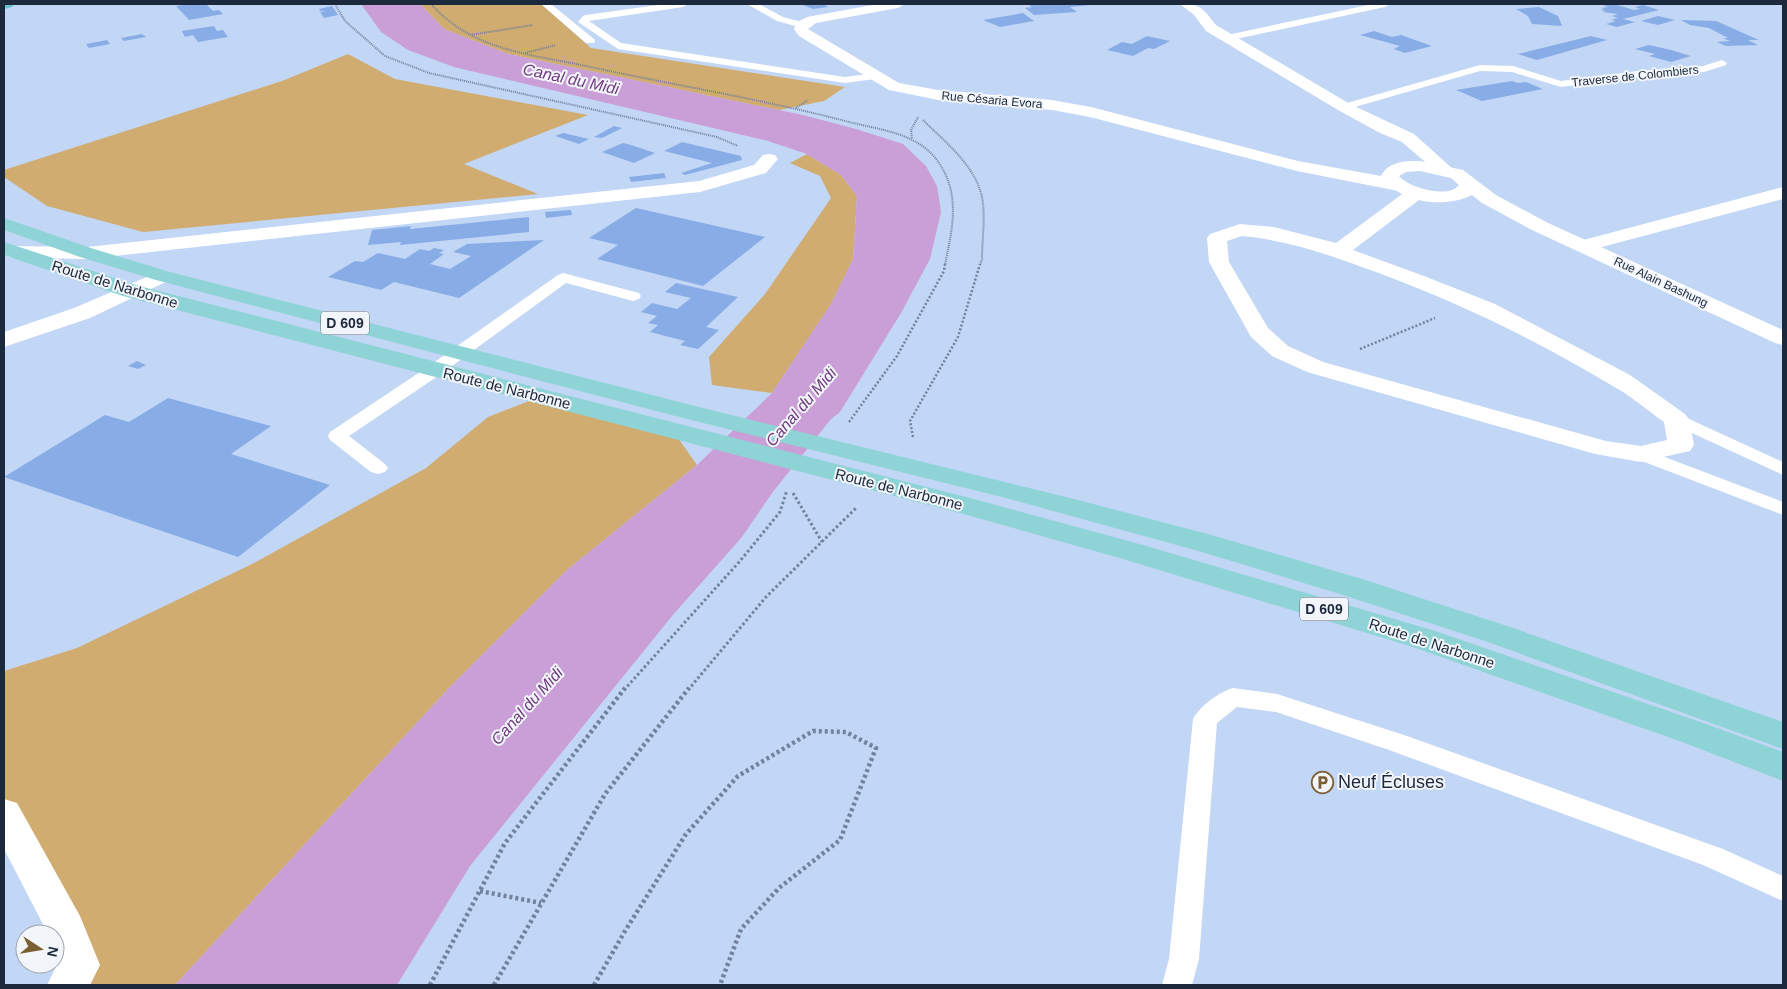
<svg xmlns="http://www.w3.org/2000/svg" width="1787" height="989" font-family="Arial,sans-serif">
<rect width="100%" height="100%" fill="#c2d6f5"/>
<path fill="#d1ac71" d="M 420,4 L 541,4 L 591,48 L 845,87 L 824,101 L 779,110 L 508,54 L 444,29 Z
M 348,54 L 395,79 L 588,115 L 464,164 L 538,194 L 143,232 L 47,206 L 4,177 L 4,170 L 282,81 Z
M 807,154 L 841,175 L 857,196 L 853,259 L 831,304 L 772,393 L 712,385 L 709,357 L 765,294 L 831,198 L 820,176 L 790,163 Z
M 539,397 L 673,431 L 697,465 L 567,570 L 449,688 L 175,985 L 68,985 L 79,965 L 4,805 L 4,671 L 77,648 L 252,564 L 426,468 L 488,417 Z"/>
<path fill="#ca9ed6" d="M 361,4 L 420,4 L 444,29 L 508,54 L 803,115 L 856,129 L 903,144 L 926,166 L 937,186 L 941,212 L 930,259 L 901,313 L 840,412 L 831,419 L 772,493 L 742,537 L 672,616 L 470,866 L 397,985 L 175,985 L 449,688 L 567,570 L 697,465 L 772,393 L 831,304 L 853,259 L 857,196 L 841,175 L 807,154 L 768,141 L 454,67 L 408,50 L 381,32 Z"/>
<path fill="#88ade6" d="M 188,4 L 211,4 L 207,5 L 213,11 L 219,10 L 223,14 L 189,20 L 176,6 Z
M 800,4 L 827,4 L 825,5 L 828,7 L 813,9 Z
M 1027,4 L 1091,4 L 1091,5 L 1070,7 L 1077,12 L 1034,15 L 1025,8 L 1032,7 Z
M 1608,4 L 1614,4 L 1634,10 L 1640,9 L 1635,7 L 1643,5 L 1659,10 L 1623,19 L 1635,22 L 1617,27 L 1606,24 L 1616,21 L 1611,20 L 1618,18 L 1612,16 L 1618,14 L 1603,12 L 1605,11 L 1601,10 L 1604,9 L 1601,8 L 1608,7 L 1603,5 Z
M 332,6 L 338,15 L 324,18 L 320,12 L 326,11 L 320,11 L 319,9 Z
M 1539,7 L 1558,16 L 1562,26 L 1532,24 L 1528,16 L 1516,9 Z
M 1023,13 L 1034,21 L 1000,27 L 983,20 Z
M 1658,16 L 1675,20 L 1658,25 L 1641,21 Z
M 1681,20 L 1716,21 L 1759,40 L 1748,40 L 1758,45 L 1726,46 L 1717,42 L 1730,41 L 1723,38 L 1728,38 L 1709,28 L 1690,25 Z
M 214,26 L 217,31 L 223,30 L 228,37 L 198,42 L 193,35 L 185,37 L 182,31 Z
M 1374,31 L 1392,37 L 1401,35 L 1432,46 L 1405,53 L 1394,49 L 1400,46 L 1360,35 Z
M 142,34 L 146,37 L 124,41 L 121,38 Z
M 1147,36 L 1170,41 L 1154,49 L 1148,48 L 1133,56 L 1107,50 L 1122,42 L 1132,44 Z
M 1591,36 L 1607,40 L 1537,60 L 1518,54 Z
M 107,40 L 110,44 L 89,48 L 86,44 Z
M 1649,45 L 1671,50 L 1691,56 L 1671,62 L 1649,56 L 1655,54 L 1635,49 Z
M 1512,81 L 1518,83 L 1526,82 L 1543,89 L 1482,101 L 1456,90 Z
M 614,126 L 622,128 L 602,138 L 594,137 Z
M 563,133 L 589,139 L 579,144 L 555,136 Z
M 682,142 L 741,156 L 742,160 L 685,175 L 681,173 L 712,163 L 664,151 Z
M 623,143 L 631,145 L 655,153 L 634,163 L 602,152 Z
M 664,173 L 666,178 L 631,182 L 629,177 Z
M 636,208 L 765,237 L 703,286 L 597,259 L 618,245 L 589,238 Z
M 571,210 L 572,215 L 546,218 L 545,212 Z
M 529,217 L 529,232 L 400,245 L 401,242 L 368,245 L 372,230 L 411,226 L 410,229 Z
M 544,240 L 459,298 L 394,282 L 381,290 L 328,277 L 355,261 L 363,262 L 378,253 L 405,259 L 420,249 L 429,251 L 434,248 L 444,250 L 439,253 L 444,254 L 430,264 L 450,269 L 471,256 L 453,252 L 467,244 Z
M 676,283 L 738,297 L 706,327 L 719,330 L 698,349 L 680,345 L 685,341 L 650,332 L 658,325 L 648,323 L 657,316 L 641,312 L 652,303 L 677,309 L 691,298 L 665,292 Z
M 137,361 L 146,365 L 138,369 L 128,366 Z
M 168,398 L 271,426 L 231,454 L 330,485 L 238,557 L 4,477 L 105,415 L 129,422 Z"/>
<g fill="none" stroke-linecap="round" stroke-linejoin="round">
<path stroke="#72829c" stroke-width="2" stroke-dasharray="1 1" stroke-linecap="butt" d="M 335,4 L 345,21 L 385,56 L 429,73 L 717,137 L 738,146
M 431,4 C 442,16 454,26 469,34 C 504,53 548,58 586,66 C 673,85 762,99 849,122 C 881,130 919,133 939,163 C 961,195 952,230 945,265
M 470,35 L 533,25
M 525,53 L 556,45
M 796,108 L 808,100
M 923,120 C 946,143 980,169 983,204 C 985,222 982,241 982,259 L 980,265
M 912,138 L 911,130 L 918,117"/>
<path stroke="#72829c" stroke-width="2.5" stroke-dasharray="2 2" stroke-linecap="butt" d="M 1360,349 L 1435,318
M 849,422 L 897,356 L 944,271 L 945,264
M 913,437 L 910,421 L 958,337 L 980,264"/>
<path stroke="#72829c" stroke-width="3" stroke-dasharray="2.5 2.5" stroke-linecap="butt" d="M 793,493 L 822,542
M 624,690 L 740,561 L 780,512 L 787,490
M 688,690 L 766,597 L 856,508"/>
<path stroke="#72829c" stroke-width="4.5" stroke-dasharray="3 3" stroke-linecap="butt" d="M 480,891 L 541,903
M 430,985 L 505,843 L 625,688
M 494,985 L 605,794 L 689,688
M 594,985 L 625,931 L 686,834 L 738,776 L 813,731 L 846,732 L 876,748 L 840,840 L 779,888 L 741,929 L 720,985"/>
<path fill="#fff" fill-rule="evenodd" d="M 541,4 L 551,4 L 594,39 L 595,41 L 594,43 L 586,43 Z
M 665,4 L 688,4 L 683,7 L 589,21 L 621,43 L 845,77 L 875,73 L 881,76 L 875,79 L 845,83 L 618,49 L 578,22 L 583,16 L 586,15 Z
M 747,4 L 759,4 L 783,17 L 806,23 L 807,25 L 802,28 L 777,21 Z
M 1373,4 L 1390,4 L 1385,7 L 1227,41 L 1222,38 L 1227,35 Z
M 1722,60 L 1727,63 L 1726,65 L 1704,72 L 1637,77 L 1561,87 L 1512,72 L 1480,71 L 1348,109 L 1344,111 L 1338,107 L 1340,105 L 1480,65 L 1513,66 L 1561,81 L 1637,71 L 1703,66 Z
M 563,273 L 639,293 L 641,296 L 639,299 L 633,301 L 566,283 L 441,374 L 349,436 L 385,464 L 388,468 L 385,472 L 378,474 L 371,472 L 330,440 L 328,436 L 330,432 L 429,366 L 558,275 Z
M 1676,413 L 1783,462 L 1783,475 L 1670,423 L 1667,419 L 1670,415 Z
M 1641,448 L 1783,502 L 1783,515 L 1634,458 L 1631,454 L 1634,450 Z
M 1233,688 L 1277,694 L 1407,736 L 1723,849 L 1783,876 L 1783,901 L 1703,865 L 1389,750 L 1276,712 L 1237,707 L 1217,723 L 1199,959 L 1192,985 L 1162,985 L 1169,959 L 1193,719 C 1200,706 1219,692 1233,688 Z"/>
<path fill="#fff" fill-rule="evenodd" d="M 878,4 L 905,4 L 898,8 L 816,23 L 808,29 L 899,83 L 938,90 L 1052,100 L 1091,107 L 1298,161 L 1398,179 L 1405,181 L 1407,185 L 1405,189 L 1398,191 L 1297,171 L 1090,117 L 1052,110 L 938,100 L 889,90 L 799,36 L 794,29 L 797,22 L 807,17 Z
M 1180,4 C 1201,3 1204,10 1216,25 L 1350,104 L 1414,134 L 1454,170 L 1451,174 L 1445,175 L 1439,174 L 1402,142 L 1380,133 L 1338,110 L 1206,31 L 1194,15 Z
M 769,154 L 775,155 L 778,159 L 766,173 L 700,192 L 87,259 L 13,258 L 6,256 L 4,253 L 6,248 L 13,246 L 87,247 L 699,181 L 754,165 L 763,155 Z
M 1416,187 L 1423,189 L 1425,193 L 1423,197 L 1353,250 L 1424,276 L 1495,304 L 1630,375 L 1685,414 L 1689,419 L 1694,445 L 1690,451 L 1641,462 L 1595,454 L 1307,372 L 1272,356 L 1251,337 L 1209,262 L 1207,238 L 1210,234 L 1240,224 L 1274,227 L 1336,243 L 1409,189 ZM 1242,236 C 1292,241 1329,255 1376,272 C 1457,302 1537,340 1611,385 C 1630,395 1647,410 1664,422 L 1667,440 L 1641,446 L 1606,441 L 1323,362 L 1288,346 L 1268,328 L 1229,262 L 1227,241 Z
M 1783,187 L 1783,199 L 1583,252 L 1576,250 L 1573,246 L 1576,242 Z
M 163,270 L 170,272 L 174,276 L 170,280 L 90,318 L 4,347 L 4,332 L 74,308 Z
M 4,799 L 17,803 L 80,916 L 100,965 L 90,985 L 47,985 L 58,963 L 55,955 L 55,934 L 48,934 L 4,849 Z"/>
<path fill="#fff" fill-rule="evenodd" d="M 1420,161 L 1463,170 L 1496,195 L 1546,222 L 1783,330 L 1783,345 L 1775,343 L 1532,230 L 1482,203 L 1472,195 C 1444,209 1399,203 1381,176 C 1389,161 1405,161 1420,161 ZM 1420,171 L 1451,178 L 1459,185 C 1449,199 1409,188 1399,176 L 1406,172 Z"/>
<path fill="#8ed3d5" fill-rule="evenodd" d="M 4,218 L 94,249 L 170,272 L 699,407 L 1078,500 L 1215,536 L 1362,579 L 1507,626 L 1783,722 L 1783,749 L 1485,641 L 1340,594 L 1195,550 L 1006,498 L 687,419 L 156,280 L 80,257 L 4,230 Z
M 4,242 L 139,286 L 970,498 L 1143,545 L 1432,630 L 1709,725 L 1783,752 L 1783,781 L 1685,743 L 1410,646 L 1123,559 L 960,513 L 123,296 L 4,255 Z"/>
<path fill="#68c4c7" fill-rule="evenodd" d="M 4,4 L 14,4 L 12,7 L 4,9 Z"/>
</g>
<defs>
<symbol id="parking-ring" viewBox="-11 -11 22 22"><circle r="9.5" fill="#f2f6fb" stroke="#7b5f32" stroke-width="1.5"/><path d="M-3.5-5.5H1a3.5 3.5 0 0 1 0 7H-1V5.5H-3.5ZM-1-3.4V-.6H.8a1.4 1.4 0 0 0 0-2.8Z" fill="#7b5f32"/></symbol>
</defs>
<g fill-rule="evenodd">
<use href="#parking-ring" x="1310" y="770" width="25" height="25"/>
</g>
<g text-anchor="middle" dominant-baseline="central" stroke-width="4" stroke-linejoin="round" paint-order="stroke">
<g font-size="12" fill="#1c293c" stroke="#f2f6fb">
<text transform="translate(1635 76) rotate(-6)">Traverse de Colombiers</text>
<text transform="translate(992 100) rotate(5)">Rue Césaria Evora</text>
<text transform="translate(1661 282) rotate(25)">Rue Alain Bashung</text>
</g>
<g fill="#f2f6fb" stroke="#5c6675" stroke-width="1">
<rect x="321" y="311.5" width="48" height="23" rx="4"/>
<rect x="1300" y="597.5" width="48" height="23" rx="4"/>
</g>
<g font-size="14" font-weight="bold" fill="#1c293c">
<text x="345" y="323">D 609</text>
<text x="1324" y="609">D 609</text>
</g>
<g font-size="15" fill="#1c293c" stroke="#f2f6fb">
<text transform="translate(115 284) rotate(17)">Route de Narbonne</text>
<text transform="translate(507 388) rotate(14)">Route de Narbonne</text>
<text transform="translate(899 489) rotate(14)">Route de Narbonne</text>
<text transform="translate(1432 643) rotate(18)">Route de Narbonne</text>
</g>
<g font-size="16" font-style="italic" fill="#703a7f" stroke="#f2f6fb">
<text transform="translate(571 79) rotate(12)">Canal du Midi</text>
<text transform="translate(801 407) rotate(-49)">Canal du Midi</text>
<text transform="translate(527 706) rotate(-48)">Canal du Midi</text>
</g>
<g font-size="18" fill="#1c293c" stroke="#f2f6fb" text-anchor="start">
<text x="1338" y="782">Neuf Écluses</text>
</g>
</g>
<rect width="1787" height="989" fill="none" stroke="#1c293c" stroke-width="10"/>
<g transform="translate(40 949) rotate(102)"><circle r="24" fill="#f2f6fb" stroke="#9ca4af"/>
<path d="M0-4L9 19L0 12L-9 19Z" fill="#7b5f32"/>
<text y="-8" font-size="14" font-weight="bold" text-anchor="middle" fill="#1c293c">N</text>
</g>
</svg>
